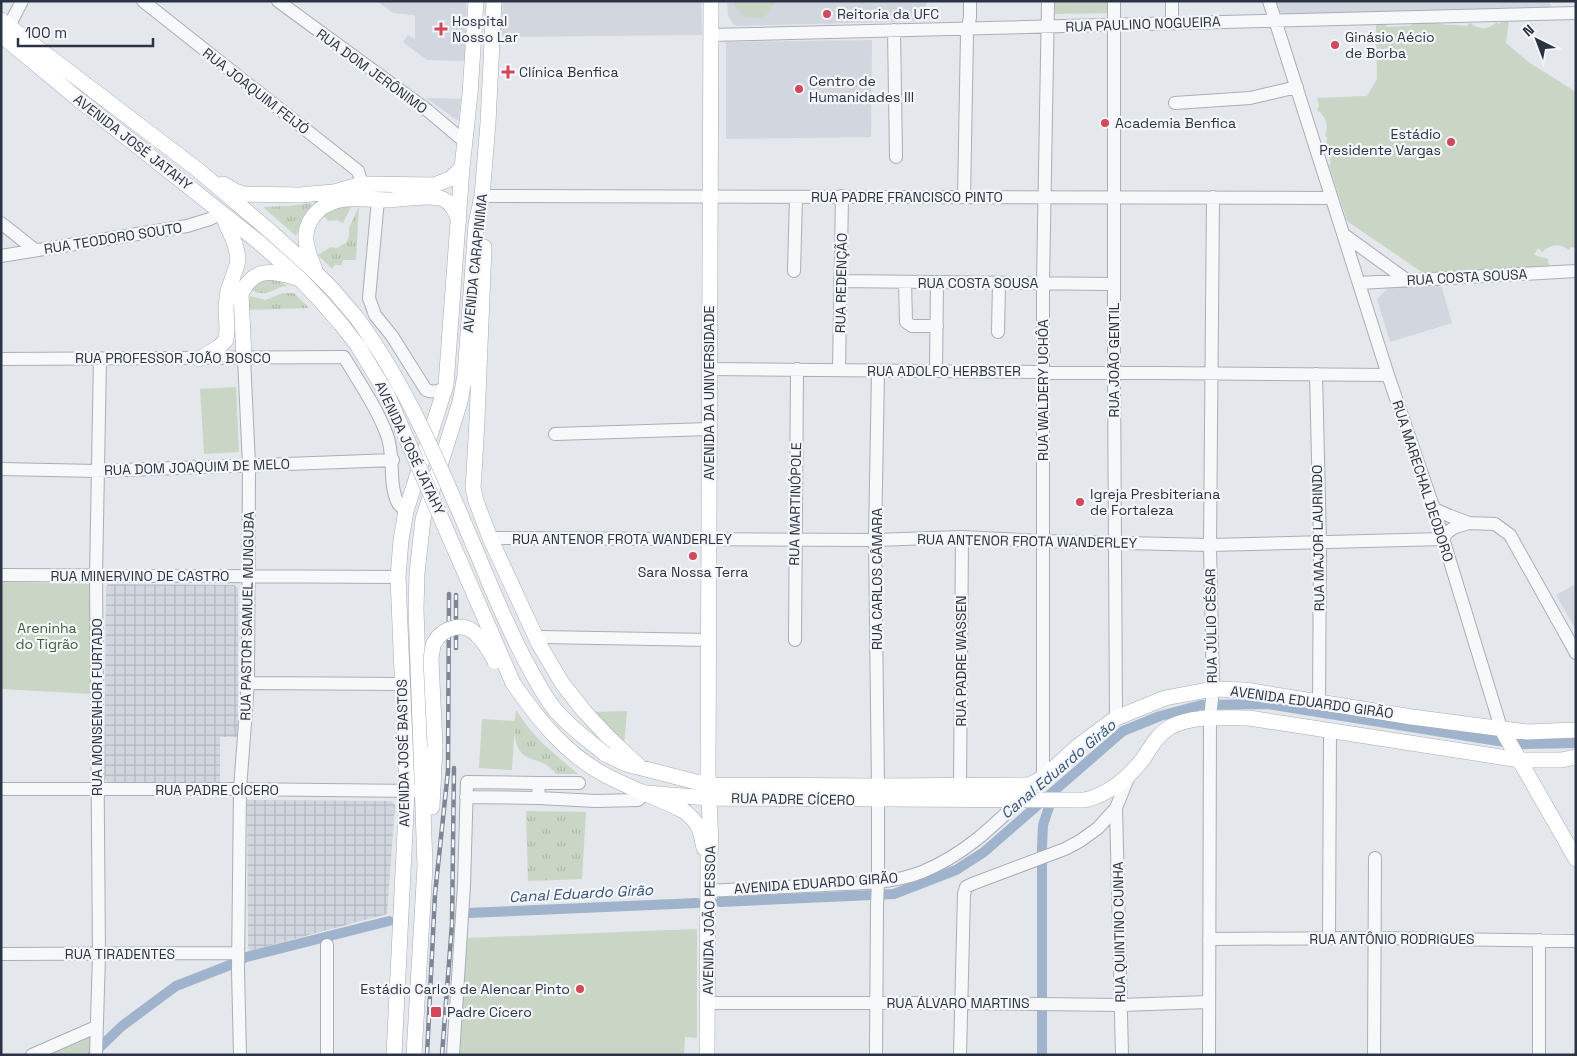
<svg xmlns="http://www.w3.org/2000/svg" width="1577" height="1056" font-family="'Space Grotesk',sans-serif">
<defs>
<pattern id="industrial-grid" width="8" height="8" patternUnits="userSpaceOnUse" patternTransform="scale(1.25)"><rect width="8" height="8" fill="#d2d6de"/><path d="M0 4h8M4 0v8" fill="none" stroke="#b4b8c0"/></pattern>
<pattern id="grass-tufts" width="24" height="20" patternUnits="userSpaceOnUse" patternTransform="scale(1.25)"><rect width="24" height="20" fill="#c9d6c5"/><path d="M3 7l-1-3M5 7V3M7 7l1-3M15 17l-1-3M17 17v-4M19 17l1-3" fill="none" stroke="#adb8ab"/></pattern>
</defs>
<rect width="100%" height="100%" fill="#e4e7ec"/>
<path fill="#d2d6de" d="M 377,1 L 466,1 L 467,23 L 465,61 L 427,60 L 403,42 L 408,35 L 415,39 L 415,16 L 413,15 L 393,13 Z
M 503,1 L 701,1 L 702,35 L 500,37 Z
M 727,1 L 926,1 L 926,21 L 737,26 L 733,24 L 728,16 Z
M 1276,1 L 1549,1 L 1552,8 L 1283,14 L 1279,11 Z
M 872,40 L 871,137 L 726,139 L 726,42 Z
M 426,98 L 461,99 L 458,122 L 458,121 Z
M 1441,285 L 1452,323 L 1390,342 L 1377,299 L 1390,286 Z
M 1576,584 L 1576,630 L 1556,595 Z"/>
<path fill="url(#industrial-grid)" d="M 108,584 L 234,585 L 238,588 L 238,737 L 220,737 L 220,782 L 107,782 L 105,778 L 106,587 Z
M 247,800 L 391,801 L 395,805 L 387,914 L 249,951 L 248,947 Z"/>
<path fill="url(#grass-tufts)" d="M 311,203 L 312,204 L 302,218 L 296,236 L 263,207 L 288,206 Z
M 359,206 L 356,260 L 343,260 L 342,265 L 335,265 L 332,269 L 318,255 L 331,247 L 337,248 L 346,243 L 349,237 L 349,228 Z
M 341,207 L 351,207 L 343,223 L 337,220 L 329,221 L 324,216 L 332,210 Z
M 262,280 L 277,280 L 288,286 C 271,287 269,299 251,290 L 254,285 Z
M 283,293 L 294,293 L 309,308 L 248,310 L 250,296 L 265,300 Z
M 516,710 L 527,726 L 542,743 L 578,774 L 556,774 C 542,753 521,768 515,738 C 513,730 515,719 516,710 Z
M 526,811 L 586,812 L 582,879 L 528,881 Z"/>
<path fill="#c9d6c5" d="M 735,1 L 776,1 L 770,11 L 764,18 L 746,18 L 735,6 Z
M 1053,1 L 1110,1 L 1111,13 L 1053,14 Z
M 1430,20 C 1441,27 1455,24 1467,26 L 1470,23 C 1479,30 1488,30 1497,22 L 1499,24 L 1502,22 L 1509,21 L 1506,43 L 1530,63 L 1576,92 L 1576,248 L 1571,247 L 1569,250 C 1559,243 1551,244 1542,252 L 1538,248 L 1534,255 L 1548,259 L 1549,266 L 1423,273 L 1347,221 L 1329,165 L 1331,163 L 1326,147 L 1327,137 L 1325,136 C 1329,125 1326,116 1317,110 L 1319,106 L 1317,98 L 1367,96 L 1377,79 L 1376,25 L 1385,24 L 1387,27 L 1410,26 L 1416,21 Z
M 236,387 L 239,452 L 204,454 L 200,389 Z
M 1,582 L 95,584 L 92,694 L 1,689 Z
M 627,711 L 624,746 L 588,712 Z
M 482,719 L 515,721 L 512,770 L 479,768 Z
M 697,929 L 697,1038 L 685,1037 L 684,1055 L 459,1055 L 465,940 L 467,938 Z
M 92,1032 L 92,1055 L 39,1055 Z"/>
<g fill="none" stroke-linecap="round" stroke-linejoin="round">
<path stroke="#9fb4cc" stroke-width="10" d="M 720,902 L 894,894 L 956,870 L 984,852 L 1123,731 L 1160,716 L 1201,705 L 1267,704 L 1498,741 L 1521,744 L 1576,743
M 467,913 L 697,903
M 93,1054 L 122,1026 L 176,986 L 230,965 L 246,957 L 389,921
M 1042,1055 L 1042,847 L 1043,825 L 1053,795"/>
<defs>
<path id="minor" d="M 143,1 L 358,171 L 362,184
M 278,1 L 427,110 L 465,142
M 1114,1 L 1114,373 L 1116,718
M 1269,1 L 1388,375 L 1434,509 L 1501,728
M 1172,23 L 1172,1
M 9,26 L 22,1
M 894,30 L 896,157
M 710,35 L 1576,13
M 1175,103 L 1250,98 L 1297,87
M 482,196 L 1331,198
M 964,197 L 967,34 L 970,17 L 970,1
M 378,200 L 369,298 L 375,315 L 392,336 L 426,390 C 435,393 440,392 446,385
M 1,223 L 35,250
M 1343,234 L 1408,281
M 1,256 L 187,226 L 210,219 L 222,212
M 794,271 L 796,197
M 841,281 L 1114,284
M 905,282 L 906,322 L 912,326 L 937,326
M 1359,283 L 1576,271
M 998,332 L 999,283
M 1,359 L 344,357 C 359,382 377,408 387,435 C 395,456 388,484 398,503 C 400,506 404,509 406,511
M 710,369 L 1388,375
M 839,370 L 842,196
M 936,370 L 937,282
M 1316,374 L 1320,543 L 1319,701
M 555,434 L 709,429
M 1,469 L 97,471 L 393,460
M 1434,509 L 1450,516 L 1469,523 L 1495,524 L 1510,535 L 1576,653
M 490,538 L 875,540 L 962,537 L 1040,541 L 1210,545 L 1443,539
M 1443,539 C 1448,528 1458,526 1469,523
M 1,575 L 398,577
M 542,637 L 709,640
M 795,640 L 797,369
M 248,683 L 402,684
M 1043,778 L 1043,283 L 1048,1
M 538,783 L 579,783
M 878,786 L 875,540 L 878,371
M 960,786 L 962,537
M 1,789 L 240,789 L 416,791
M 466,797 L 539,798 L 596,801 L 638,800 L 646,793
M 1116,808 L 1122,1055
M 707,891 C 746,889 786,887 825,885 C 857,883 892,884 922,872 C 963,855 989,830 1020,800
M 1329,938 L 1330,732
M 1209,939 L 1374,938 L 1576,941
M 1539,940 L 1539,1055
M 327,945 L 327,1055
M 1,954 L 238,953
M 707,1003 L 961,1003 L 1121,1005 L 1209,1002
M 32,1055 L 96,1027
M 96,1055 L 99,955 L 96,576 L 100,359
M 240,1055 L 238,970 L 240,789 L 248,683 L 249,465 L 244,358
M 453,1055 L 464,885 L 467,782 L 538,783 L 539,798
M 876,1055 L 877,905 L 878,882 L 878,800
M 960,1055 L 964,894 L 966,887 L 972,884 L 1065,849 L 1080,841 L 1098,828 L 1116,808 L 1130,773
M 1209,1055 L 1210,718 L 1213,689 L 1210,547 L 1213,197
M 1374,1055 L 1375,858"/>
<path id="major" d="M 1,20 L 198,170 L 271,232 L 313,270 L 333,290 L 356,317
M 1,35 L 78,99 L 261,244 L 299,278 L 320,300
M 223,184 L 235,191 L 244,194 L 300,195 L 334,192 L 362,184 L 434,185 L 450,179 L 462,168
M 484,247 L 477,420 L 474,474 L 473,488 L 476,501 L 490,538 L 539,644 L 562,683 L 584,711 L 609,738 L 639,766
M 315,270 C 312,261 307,251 306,241 C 304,217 325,200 347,199 C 361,198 375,200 389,200 C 405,199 429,194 443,199 C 452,203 455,211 459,220
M 244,358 L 241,294 C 254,266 272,271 297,278
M 199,359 L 219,347 L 226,340 L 227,330 L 226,306 L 228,291 L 237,265 L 238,257 L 235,244 L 222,214
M 513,683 C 539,721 568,757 611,778 C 635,790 660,799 684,811 C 700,824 700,829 704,848
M 1501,728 L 1576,859
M 605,754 L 626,764 L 708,785 L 878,786 L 1029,785 L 1043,778 L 1078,746 L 1116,718 L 1165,698 L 1213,689 L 1245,690 L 1412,717 L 1527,732 L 1576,730
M 646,793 L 709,798 L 1085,800 C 1109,794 1128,778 1143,759 C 1151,747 1157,735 1170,727 C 1192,715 1225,718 1249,718 L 1520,760 L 1561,760 L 1576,757
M 432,807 L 435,746
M 394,1055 L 407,791 L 398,577 L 401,540 L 406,511 L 446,385 L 462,168 L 470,94 L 476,1
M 414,1055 L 425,866 L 416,609 L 417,573 L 423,519 L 460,402 L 465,375 L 476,224 L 482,196 L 488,123 L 494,1
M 707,1055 L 708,861 L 711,846 L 708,774 L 711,1"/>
</defs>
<use href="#minor" stroke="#a9aeb7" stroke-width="14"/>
<use href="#major" stroke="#a3abb8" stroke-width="16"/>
<use href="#minor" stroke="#f7f8fa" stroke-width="12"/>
<use href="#major" stroke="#fff" stroke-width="15"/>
<defs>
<path id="rail" d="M 456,648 L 456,595
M 427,1055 L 435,894 L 448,771 L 449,594
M 442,1055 L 452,924 L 454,768"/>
</defs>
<use href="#rail" stroke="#7d8696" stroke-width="4.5"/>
<use href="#rail" stroke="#f4f6f9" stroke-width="2.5" stroke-dasharray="8" stroke-linecap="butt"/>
<defs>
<path id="major-bridge" d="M 320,300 L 341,324 L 358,346 L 387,394 L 513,683
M 356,317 C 406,384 438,462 471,539 C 490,584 508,630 532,673 C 539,686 547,700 556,711 C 571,728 588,740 605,754
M 435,746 L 431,659 C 432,654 432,648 434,643 C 443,627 464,621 477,635 C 485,642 490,652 495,661"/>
</defs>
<use href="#major-bridge" stroke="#a3abb8" stroke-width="16" stroke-linecap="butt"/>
<use href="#major-bridge" stroke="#fff" stroke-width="15"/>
</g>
<g fill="#d1495b" stroke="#f4f6f9" stroke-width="2">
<circle cx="827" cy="14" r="5"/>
<path d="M438.5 21.5h5v5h5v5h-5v5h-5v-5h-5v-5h5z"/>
<circle cx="1335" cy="45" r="5"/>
<path d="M505.5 64.5h5v5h5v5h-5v5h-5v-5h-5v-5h5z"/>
<circle cx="799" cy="89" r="5"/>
<circle cx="1105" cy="123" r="5"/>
<circle cx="1451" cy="142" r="5"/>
<circle cx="1080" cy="502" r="5"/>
<circle cx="693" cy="556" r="5"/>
<circle cx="580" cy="989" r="5"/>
<rect x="430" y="1006" width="12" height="12" rx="2.5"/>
</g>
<g text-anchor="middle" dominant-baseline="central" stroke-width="4.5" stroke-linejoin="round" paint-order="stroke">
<g font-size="14" fill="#2b3445" stroke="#f4f6f9" text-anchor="start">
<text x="837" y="14">Reitoria da UFC</text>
<text x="452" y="21">Hospital<tspan x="452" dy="16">Nosso Lar</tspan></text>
<text x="1345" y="37">Ginásio Aécio<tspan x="1345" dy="16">de Borba</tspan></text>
<text x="519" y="72">Clínica Benfica</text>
<text x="809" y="81">Centro de<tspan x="809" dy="16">Humanidades III</tspan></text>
<text x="1115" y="123">Academia Benfica</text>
<text x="1441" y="134" text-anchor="end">Estádio<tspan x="1441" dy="16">Presidente Vargas</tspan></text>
<text x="1090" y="494">Igreja Presbiteriana<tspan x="1090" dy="16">de Fortaleza</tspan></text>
<text x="693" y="572" text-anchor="middle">Sara Nossa Terra</text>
<text x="570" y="989" text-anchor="end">Estádio Carlos de Alencar Pinto</text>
<text x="447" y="1012">Padre Cícero</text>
</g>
<g font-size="14" fill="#2b3445" stroke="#f4f6f9">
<text transform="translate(1143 24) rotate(-2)">RUA PAULINO NOGUEIRA</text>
<text transform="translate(372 71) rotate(36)">RUA DOM JERÔNIMO</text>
<text transform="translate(256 91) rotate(38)">RUA JOAQUIM FEIJÓ</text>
<text transform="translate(133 142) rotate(38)">AVENIDA JOSÉ JATAHY</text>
<text x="907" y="197">RUA PADRE FRANCISCO PINTO</text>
<text transform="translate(113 238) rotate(-9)">RUA TEODORO SOUTO</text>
<text transform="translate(475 263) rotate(-84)">AVENIDA CARAPINIMA</text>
<text transform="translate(1467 277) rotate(-3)">RUA COSTA SOUSA</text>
<text transform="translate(841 283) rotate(-89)">RUA REDENÇÃO</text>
<text x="978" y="283">RUA COSTA SOUSA</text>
<text x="173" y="358">RUA PROFESSOR JOÃO BOSCO</text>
<text transform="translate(1114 360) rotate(-90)">RUA JOÃO GENTIL</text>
<text x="944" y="371">RUA ADOLFO HERBSTER</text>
<text transform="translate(1043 390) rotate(-90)">RUA WALDERY UCHÔA</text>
<text transform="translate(709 393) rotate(-90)">AVENIDA DA UNIVERSIDADE</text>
<text transform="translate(410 448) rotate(65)">AVENIDA JOSÉ JATAHY</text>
<text transform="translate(197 467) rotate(-2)">RUA DOM JOAQUIM DE MELO</text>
<text transform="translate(1423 481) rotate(72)">RUA MARECHAL DEODORO</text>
<text transform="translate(795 504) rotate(-89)">RUA MARTINÓPOLE</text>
<text transform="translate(1318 538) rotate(-91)">RUA MAJOR LAURINDO</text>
<text x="622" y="539">RUA ANTENOR FROTA WANDERLEY</text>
<text transform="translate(1027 541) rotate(1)">RUA ANTENOR FROTA WANDERLEY</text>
<text x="140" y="576">RUA MINERVINO DE CASTRO</text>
<text transform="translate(877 579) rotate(-90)">RUA CARLOS CÂMARA</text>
<text transform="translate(247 616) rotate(-89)">RUA PASTOR SAMUEL MUNGUBA</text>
<text transform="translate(1211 626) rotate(-91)">RUA JÚLIO CÉSAR</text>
<text transform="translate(961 661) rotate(-90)">RUA PADRE WASSEN</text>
<text transform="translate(1312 702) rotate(8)">AVENIDA EDUARDO GIRÃO</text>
<text transform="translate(97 707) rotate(-90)">RUA MONSENHOR FURTADO</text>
<text transform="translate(403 753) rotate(-91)">AVENIDA JOSÉ BASTOS</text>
<text x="217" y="790">RUA PADRE CÍCERO</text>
<text transform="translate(793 799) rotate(1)">RUA PADRE CÍCERO</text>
<text transform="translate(816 883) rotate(-4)">AVENIDA EDUARDO GIRÃO</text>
<text transform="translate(709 920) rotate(-89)">AVENIDA JOÃO PESSOA</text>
<text transform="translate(1119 932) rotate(-91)">RUA QUINTINO CUNHA</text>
<text x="1392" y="939">RUA ANTÔNIO RODRIGUES</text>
<text x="120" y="954">RUA TIRADENTES</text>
<text x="958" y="1003">RUA ÁLVARO MARTINS</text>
</g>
<g font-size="14" fill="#3f6138" stroke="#f4f6f9">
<text x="47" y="628">Areninha<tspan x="47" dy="16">do Tigrão</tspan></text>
</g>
<g font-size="15" font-style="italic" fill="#34527a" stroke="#f4f6f9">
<text transform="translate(1058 769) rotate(-40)">Canal Eduardo Girão</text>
<text transform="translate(581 893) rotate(-3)">Canal Eduardo Girão</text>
</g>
</g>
<rect width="1577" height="1056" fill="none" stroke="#2b3445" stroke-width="5"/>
<g transform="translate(1537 40) rotate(318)" stroke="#f4f6f9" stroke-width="4" paint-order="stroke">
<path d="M0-4L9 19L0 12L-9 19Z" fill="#2b3445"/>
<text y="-8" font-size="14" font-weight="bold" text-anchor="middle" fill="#2b3445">N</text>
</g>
<path d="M18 38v8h135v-8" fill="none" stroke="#2b3445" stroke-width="2.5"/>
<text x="25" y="38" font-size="15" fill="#2b3445" stroke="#f4f6f9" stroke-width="4" paint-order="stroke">100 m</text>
</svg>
